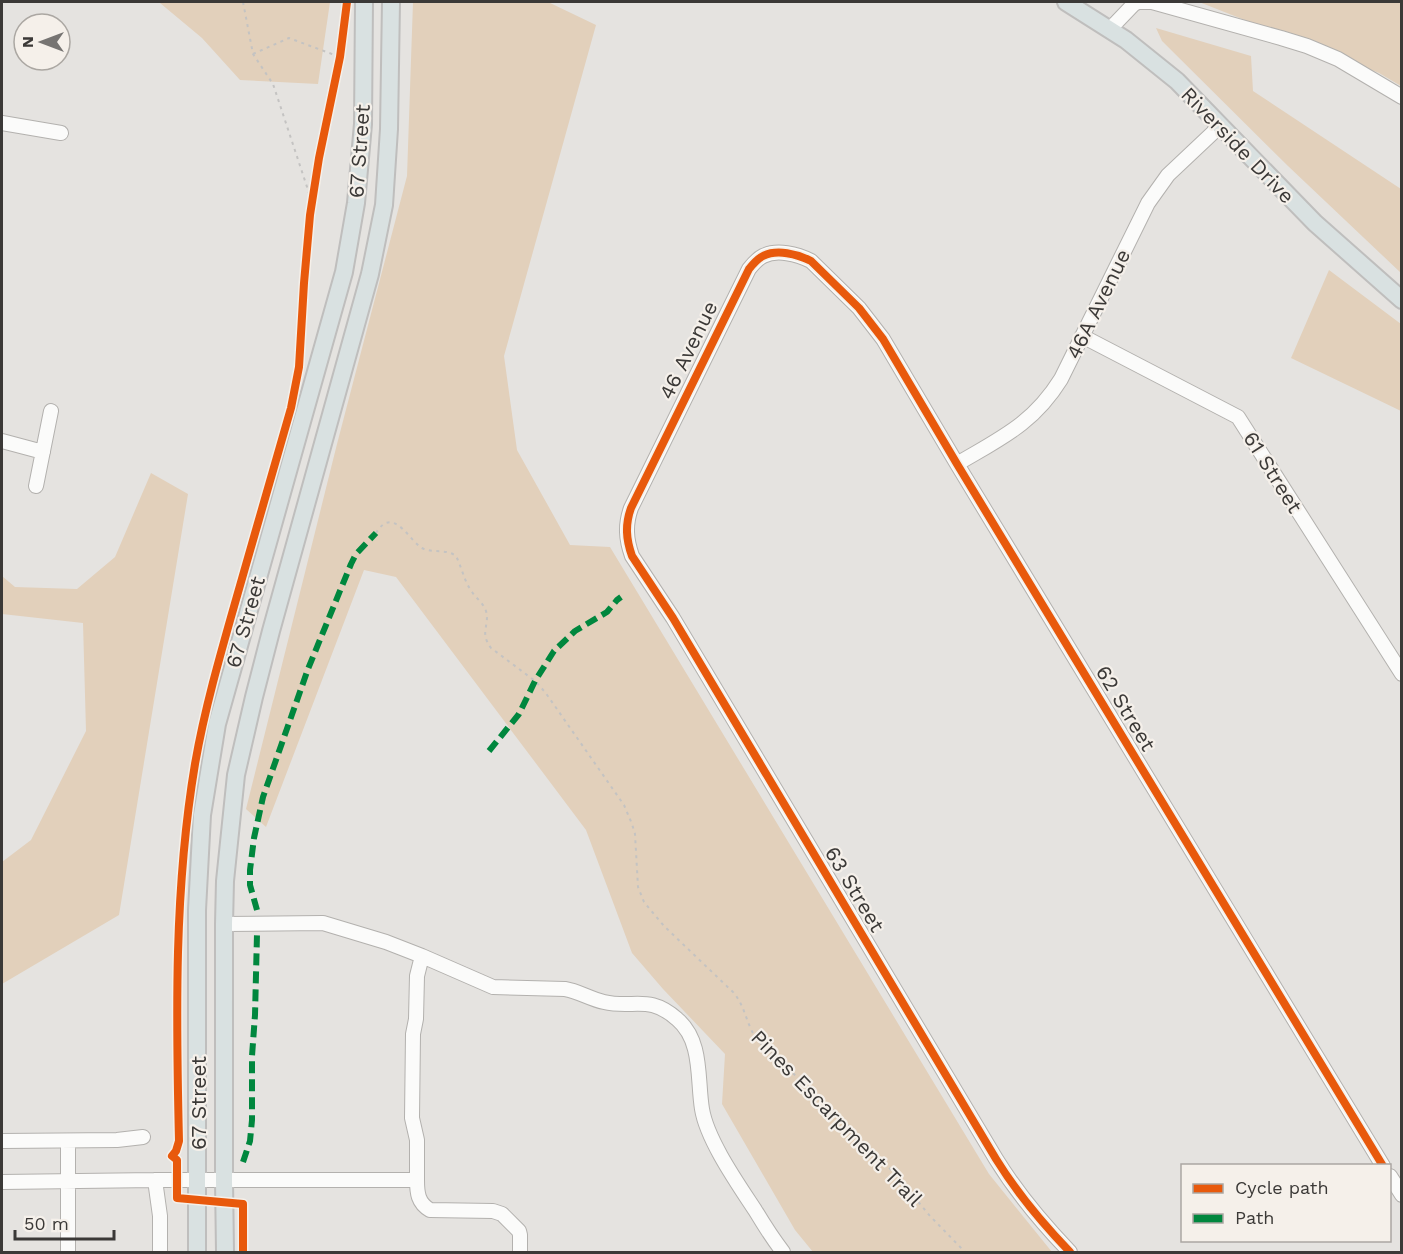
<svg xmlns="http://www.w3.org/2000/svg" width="1403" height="1254" font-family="'Work Sans',sans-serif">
<rect width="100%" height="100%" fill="#e5e3e0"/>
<path fill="#e2d0bb" d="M 149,2 L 330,2 L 318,84 L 240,80 L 202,38 L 160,3 Z
M 413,2 L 548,2 L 596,25 L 504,356 L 517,450 L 570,545 L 610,547 L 989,1174 L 1052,1252 L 813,1252 L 795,1230 L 722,1104 L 725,1054 L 663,989 L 632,953 L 586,830 L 396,577 L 364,570 L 266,827 L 246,809 L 337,444 L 407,176 Z
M 1199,2 L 1401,2 L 1401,86 L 1379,73 Z
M 1156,28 L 1251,56 L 1253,91 L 1401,189 L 1401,273 L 1288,166 L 1162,41 Z
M 1329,270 L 1401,324 L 1401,411 L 1291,358 Z
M 151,473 L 188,494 L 119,915 L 2,984 L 2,862 L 31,840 L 86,731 L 83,623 L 2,614 L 2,576 L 15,587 L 77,589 L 115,557 Z"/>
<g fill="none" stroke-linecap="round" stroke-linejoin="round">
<defs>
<path id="minor" d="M 1110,29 L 1134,4 L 1138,2 L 1152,2 L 1281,38 L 1307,46 L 1338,59 L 1402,97
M 2,123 L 61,133
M 1082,336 L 1238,417 L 1402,674
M 2,441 L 43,452
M 957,464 C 1001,438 1033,424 1061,379 L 1148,203 L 1168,175 L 1220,126
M 36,486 L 51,411
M 224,924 L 323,923 L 386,942 L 422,956 L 493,987 L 565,989 C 578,991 590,999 604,1002 C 634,1009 649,994 677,1019 C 703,1041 697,1079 702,1109 C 707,1140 738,1184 755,1210 C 764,1225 773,1239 783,1252
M 2,1141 L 117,1140 L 143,1137
M 68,1141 L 68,1252
M 1390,1176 L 1402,1195
M 155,1180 L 160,1216 L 160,1252
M 417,1180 C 417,1193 418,1203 430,1210 L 493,1211 L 502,1214 L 519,1231 L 520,1235 L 520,1252
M 2,1182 L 155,1180 L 417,1180 L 417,1140 L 412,1118 L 413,1034 L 416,1019 L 417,976 L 422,956
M 1070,1252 C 1042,1223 1017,1193 996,1159 L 673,618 L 632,556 C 626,539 625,525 631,508 L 749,269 C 753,264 757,259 763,256 C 777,249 797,254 811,261 L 859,308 L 883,339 L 957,464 L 1383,1166"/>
<path id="major" d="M 1066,2 L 1126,40 L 1177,81 L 1315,223 L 1402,300
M 197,1252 L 197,910 L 202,815 L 217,724 L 344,272 L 356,203 L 363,124 L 364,2
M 225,1252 L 224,1180 L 224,924 L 225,881 L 236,775 L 254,697 L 271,631 L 370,274 L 384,205 L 389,129 L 391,2"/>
</defs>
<use href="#minor" stroke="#b3b1ae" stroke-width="16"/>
<use href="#major" stroke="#bfbebd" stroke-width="20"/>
<path stroke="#c4c3c2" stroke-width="2" stroke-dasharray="3 4.5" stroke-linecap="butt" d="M 243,2 L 253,54 L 273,84 L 312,202
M 253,54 L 289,38 L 340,57
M 376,533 C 394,503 411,545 424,549 C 435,553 447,549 456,556 C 462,568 464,581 472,592 C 476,598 484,604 486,611 C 490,626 479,632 491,648 L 535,681 L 545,692 L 624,805 L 632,824 L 635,834 L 638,887 L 644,902 L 664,926 L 734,993 C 746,1008 746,1025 758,1041 L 837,1114 L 897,1176 L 930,1216 L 965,1252"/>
<use href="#minor" stroke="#fbfbfa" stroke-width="14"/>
<use href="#major" stroke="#d9e1e1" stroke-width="16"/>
<path stroke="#00873e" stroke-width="6" stroke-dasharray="12 6" stroke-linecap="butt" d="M 489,751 L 519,714 L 535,681 L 554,651 L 575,631 L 607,612 L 617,600 L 621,597
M 257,910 L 250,885 L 250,870 L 254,838 L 263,797 L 308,669 L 351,564 L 356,554 L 376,533
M 243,1162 L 250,1141 L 252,1120 L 252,1056 L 255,1015 L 257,934"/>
<defs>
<path id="cycleway" d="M 243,1252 L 243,1204 L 177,1198 L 177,1160 L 172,1156 L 176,1151 L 179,1141 C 176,1015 174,889 195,764 C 205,707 221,652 237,596 C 255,534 273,471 291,408 L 299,367 L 304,283 L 310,215 L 319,158 L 340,57 L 347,2
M 1070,1252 C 1042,1223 1017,1193 996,1159 L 673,618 L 632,556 C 626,539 625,525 631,508 L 749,269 C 753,264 757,259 763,256 C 777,249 797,254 811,261 L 859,308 L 883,339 L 957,464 L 1383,1166"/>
</defs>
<use href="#cycleway" stroke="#f5f0ea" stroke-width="11"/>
<use href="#cycleway" stroke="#e8590c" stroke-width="8"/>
</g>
<g text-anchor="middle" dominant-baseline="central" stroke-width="4.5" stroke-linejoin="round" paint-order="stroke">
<g font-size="21" fill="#3b3937" stroke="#f5f0ea">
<text transform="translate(1238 145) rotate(46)">Riverside Drive</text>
<text transform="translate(359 151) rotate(-86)">67 Street</text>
<text transform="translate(1098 304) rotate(-64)">46A Avenue</text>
<text transform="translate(688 350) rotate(-64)">46 Avenue</text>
<text transform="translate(1273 472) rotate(58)">61 Street</text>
<text transform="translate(245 622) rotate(-74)">67 Street</text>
<text transform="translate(1126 708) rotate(59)">62 Street</text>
<text transform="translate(855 889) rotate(59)">63 Street</text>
<text transform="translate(198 1103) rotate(-90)">67 Street</text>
<text transform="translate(837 1118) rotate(46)">Pines Escarpment Trail</text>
</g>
</g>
<rect width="1403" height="1254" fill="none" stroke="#3b3937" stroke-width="6"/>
<rect x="1181" y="1164" width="210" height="78" fill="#f5f0ea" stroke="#aba7a2" stroke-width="1.5"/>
<rect x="1193" y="1184" width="30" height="9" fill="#e8590c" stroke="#aba7a2" stroke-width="1.5"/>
<text x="1235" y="1194" font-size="18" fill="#3b3937">Cycle path</text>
<rect x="1193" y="1214" width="30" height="9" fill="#00873e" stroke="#aba7a2" stroke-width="1.5"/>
<text x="1235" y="1224" font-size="18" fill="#3b3937">Path</text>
<g transform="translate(42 42) rotate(270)"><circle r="28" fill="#f5f0ea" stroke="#aba7a2" stroke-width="1.5"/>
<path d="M0-4.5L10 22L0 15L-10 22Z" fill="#767472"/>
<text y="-9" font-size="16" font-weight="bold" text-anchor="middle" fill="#3b3937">N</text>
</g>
<path d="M15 1230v9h99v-9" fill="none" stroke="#3b3937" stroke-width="3"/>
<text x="24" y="1230" font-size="18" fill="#3b3937" stroke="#f5f0ea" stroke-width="4.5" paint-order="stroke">50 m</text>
</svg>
